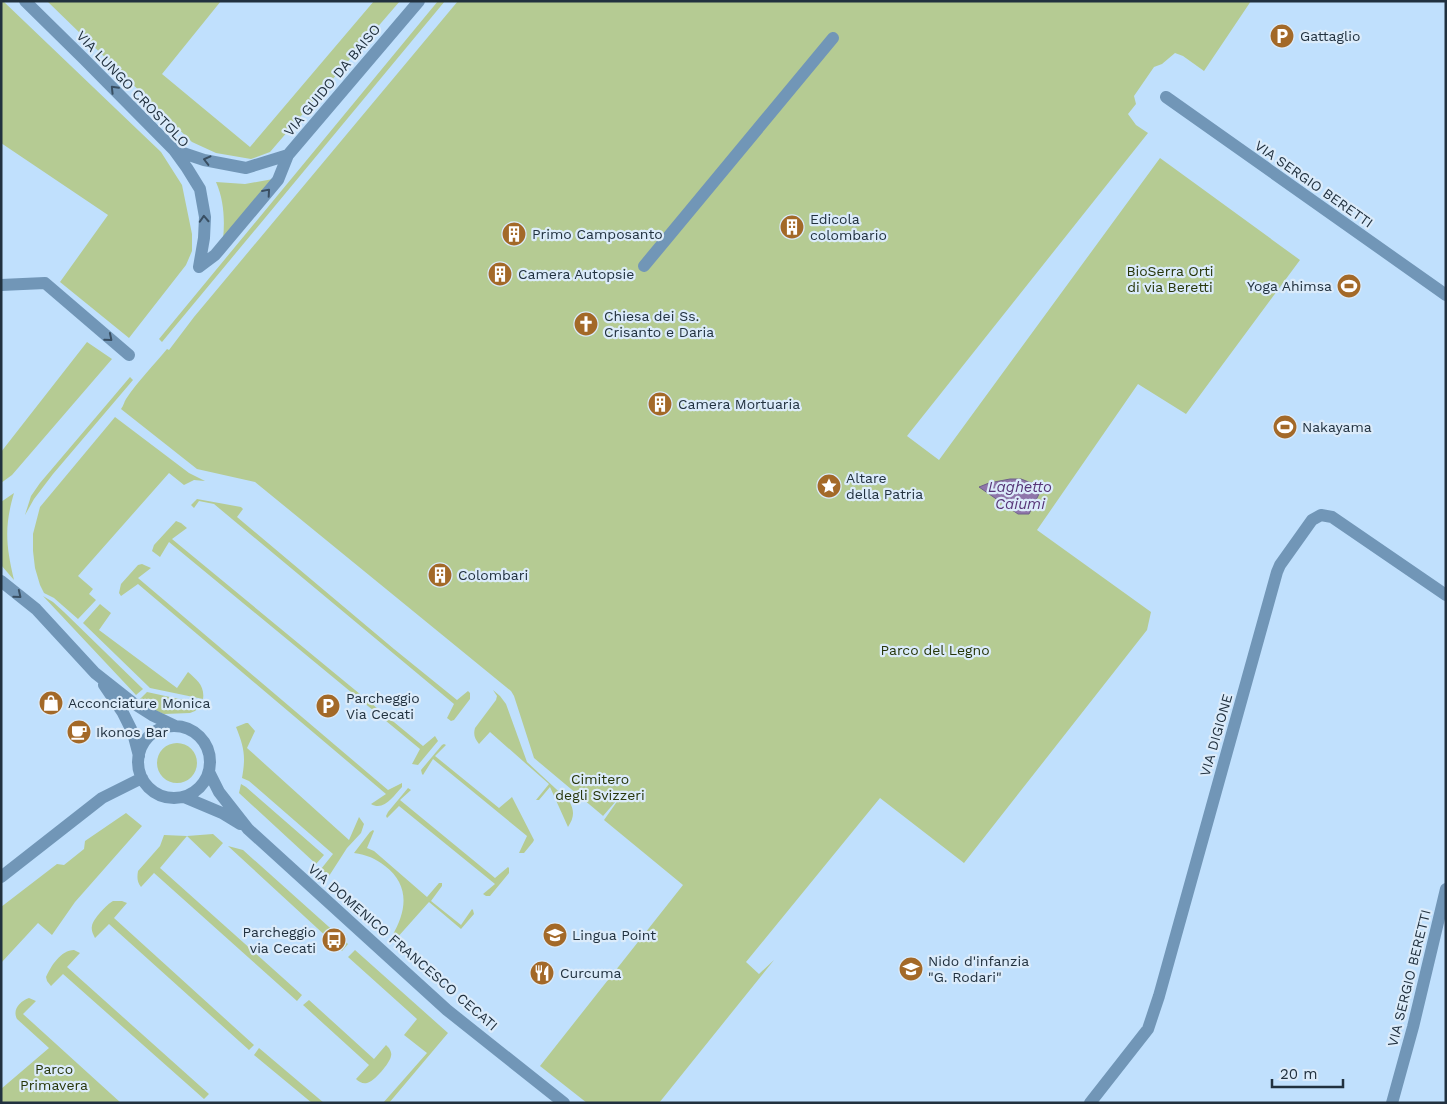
<svg xmlns="http://www.w3.org/2000/svg" width="1447" height="1104" font-family="'Work Sans',sans-serif">
<rect width="100%" height="100%" fill="#c0e0fd"/>
<path fill="#b5cb93" d="M 1,1 L 3,1 L 161,152 L 182,185 L 192,234 L 192,251 L 186,265 L 129,338 L 60,282 L 108,215 L 1,143 Z
M 47,1 L 221,1 L 162,74 L 250,147 L 374,1 L 400,1 L 270,152 L 251,159 L 216,153 L 192,142 Z
M 438,1 L 445,1 L 162,342 L 159,339 Z
M 458,1 L 1251,1 L 1204,71 L 1183,56 L 1175,53 L 1162,64 L 1154,67 L 1134,96 L 1136,104 L 1128,114 L 1136,125 L 1148,133 L 907,436 L 939,460 L 1160,158 L 1300,260 L 1186,414 L 1138,384 L 1037,530 L 1151,612 L 1147,630 L 964,863 L 880,798 L 746,962 L 759,974 L 774,960 L 659,1103 L 587,1103 L 540,1066 L 683,885 L 604,820 L 623,793 L 603,816 L 602,815 L 534,758 L 514,696 L 511,691 L 255,482 L 197,469 L 121,409 C 124,405 124,402 126,399 C 138,381 154,365 167,349 L 169,350 L 194,317 Z
M 273,179 L 223,239 C 225,221 224,200 216,182 L 245,184 Z
M 87,342 L 112,359 L 12,475 L 1,483 L 1,452 Z
M 130,377 L 133,380 L 53,474 L 34,499 L 25,515 L 31,496 L 40,483 Z
M 115,417 L 189,473 L 205,481 L 194,480 L 184,485 L 169,473 L 78,576 L 93,589 L 89,594 L 96,600 L 78,619 L 54,598 L 44,593 L 40,585 L 35,568 L 33,551 L 33,534 L 40,507 Z
M 14,493 C 4,527 6,546 14,580 L 1,565 L 1,502 Z
M 197,499 L 241,507 L 243,509 L 237,517 L 394,649 L 457,700 L 468,691 L 470,693 L 470,699 L 454,720 L 451,721 L 447,718 L 454,704 L 214,504 L 199,501 L 194,508 L 191,505 Z
M 176,521 L 181,523 L 187,528 L 172,539 L 423,746 L 435,736 L 438,741 L 418,765 L 412,764 L 420,749 L 169,542 L 160,557 L 152,551 L 154,545 Z
M 142,564 L 151,568 L 138,578 L 388,790 L 402,783 L 402,787 C 394,795 384,812 371,804 L 386,794 L 138,584 L 121,596 L 119,593 L 121,584 L 138,565 Z
M 43,596 L 53,602 L 64,612 L 143,689 L 136,695 Z
M 100,604 L 111,613 L 99,630 L 177,688 L 188,672 C 197,680 205,686 203,699 L 150,688 L 83,623 Z
M 493,690 L 500,696 L 506,704 L 527,762 L 569,801 C 575,811 574,818 568,827 L 550,787 L 539,800 L 536,800 L 549,784 L 490,732 L 479,744 C 475,739 473,735 475,728 L 496,700 L 497,696 Z
M 147,692 L 202,704 L 195,711 L 190,713 L 164,714 L 146,707 L 140,699 Z
M 246,723 L 248,723 L 255,731 L 247,748 L 349,840 L 359,817 L 364,824 L 361,833 L 347,848 L 329,876 L 321,869 L 333,854 L 249,781 L 242,778 C 246,756 244,747 236,727 Z
M157 763a20 20 0 1 1 40 0a20 20 0 1 1-40 0Z
M 444,744 L 446,745 L 435,756 L 499,808 L 512,797 L 534,840 L 533,842 L 524,853 L 519,853 L 527,836 L 433,759 L 423,775 L 422,774 L 421,770 L 442,745 Z
M 241,784 L 246,787 L 324,855 L 316,864 L 239,793 Z
M 408,788 L 411,790 L 400,800 L 495,878 L 508,867 L 509,868 L 509,873 L 490,896 L 486,896 L 483,894 L 495,884 L 399,806 L 387,818 L 386,816 L 388,812 Z
M 126,813 L 142,826 L 75,902 L 52,935 L 38,923 L 1,963 L 1,907 L 57,864 L 64,865 L 84,849 L 85,841 Z
M 373,830 L 374,831 L 367,848 L 374,851 L 427,897 L 439,883 L 442,883 L 442,886 L 431,901 L 461,925 L 472,909 L 473,910 L 474,914 L 461,929 L 429,902 L 396,939 L 392,936 C 407,911 410,885 385,866 C 375,858 367,855 354,853 L 370,832 Z
M 213,834 L 223,843 L 210,858 L 187,836 L 160,868 L 302,995 L 297,1001 L 154,873 L 141,887 C 137,882 137,877 138,871 L 160,846 L 164,835 L 187,836 Z
M 228,846 L 243,850 L 348,944 L 342,951 Z
M 113,901 L 122,901 L 127,903 L 114,918 L 254,1045 L 249,1050 L 109,924 L 95,938 C 93,934 91,930 92,926 C 93,919 107,904 113,901 Z
M 74,950 L 80,953 L 67,967 L 209,1094 L 204,1099 L 63,974 L 51,986 L 47,981 L 46,977 C 51,966 61,950 74,950 Z
M 355,950 L 448,1033 L 389,1103 L 383,1103 L 427,1053 L 404,1035 L 417,1019 L 348,957 Z
M 29,998 L 36,1001 L 23,1014 L 121,1103 L 1,1103 L 1,1089 L 49,1048 L 17,1019 C 12,1010 20,1001 29,998 Z
M 309,1000 L 374,1059 L 386,1045 L 389,1048 C 390,1050 392,1053 391,1056 C 390,1063 374,1082 367,1083 C 363,1084 359,1082 356,1079 L 369,1065 L 303,1005 Z
M 259,1048 L 324,1103 L 312,1103 L 254,1055 Z"/>
<path fill="#8f76aa" stroke="#6e618a" d="M 1010,479 L 1021,479 L 1039,486 L 1040,492 L 1029,514 L 1018,514 L 979,487 L 989,483 Z"/>
<g fill="none" stroke-linecap="round" stroke-linejoin="round">
<path stroke="#7196b7" stroke-width="12" d="M 25,1 L 84,59 L 174,150 L 187,168 L 200,189 L 205,217 L 204,238 L 199,267
M 1166,97 L 1446,295
M 174,150 L 204,160 L 246,168 L 288,155
M 644,266 L 833,38
M 199,267 L 215,255 L 278,180 L 288,155 L 419,1
M 1,285 L 45,283 L 129,355
M 1,581 L 36,609 L 95,673 L 133,703 L 152,715 L 175,726
M 104,685 L 123,713 L 133,733 L 139,756
M138 762a36 36 0 1 1 72 0a36 36 0 1 1-72 0Z
M 209,772 L 219,792 L 248,829 L 447,1010 L 564,1103
M 184,797 L 222,813 L 240,824
M 1,877 L 102,798 L 142,778
M 1090,1103 L 1148,1029 L 1159,996 L 1277,572 L 1280,565 L 1312,520 L 1321,515 L 1332,517 L 1446,595
M 1392,1103 L 1413,1027 L 1446,889"/>
</g>
<defs><path id="oneway-chevron" d="M-2-3.5L2.5 0L-2 3.5" fill="none" stroke-width="1.6" stroke-linecap="round" stroke-linejoin="round" transform="scale(1.25)"/></defs>
<g stroke="#394f63">
<use href="#oneway-chevron" transform="translate(114 89) rotate(-134)"/>
<use href="#oneway-chevron" transform="translate(207 160) rotate(-166)"/>
<use href="#oneway-chevron" transform="translate(267 192) rotate(-49)"/>
<use href="#oneway-chevron" transform="translate(204 219) rotate(-93)"/>
<use href="#oneway-chevron" transform="translate(109 338) rotate(40)"/>
<use href="#oneway-chevron" transform="translate(18 595) rotate(39)"/>
</g>
<defs>
<symbol id="parking-disc" viewBox="-11 -11 22 22"><circle r="9.5" fill="#a36928" stroke="#dbebfa"/><path d="M-3.5-5.5H1a3.5 3.5 0 0 1 0 7H-1V5.5H-3.5ZM-1-3.4V-.6H.8a1.4 1.4 0 0 0 0-2.8Z" fill="#fff"/></symbol>
<symbol id="building-disc" viewBox="-11 -11 22 22"><circle r="9.5" fill="#a36928" stroke="#dbebfa"/><path d="M-4-6H4V6H1V3H-1V6H-4ZM-2.5-4.3h1.7v1.8h-1.7ZM.8-4.3h1.7v1.8H.8ZM-2.5-1h1.7V.8h-1.7ZM.8-1h1.7V.8H.8Z" fill="#fff"/></symbol>
<symbol id="stadium-disc" viewBox="-11 -11 22 22"><circle r="9.5" fill="#a36928" stroke="#dbebfa"/><path d="M0-5a6.5 5 0 1 0 0 10a6.5 5 0 1 0 0-10ZM-3.5-1.8h7v3.6h-7Z" fill="#fff"/></symbol>
<symbol id="church-disc" viewBox="-11 -11 22 22"><circle r="9.5" fill="#a36928" stroke="#dbebfa"/><path d="M-1.2-6h2.4v3.5h3.3v2.4h-3.3V6h-2.4V-.1h-3.3v-2.4h3.3Z" fill="#fff"/></symbol>
<symbol id="sight-disc" viewBox="-11 -11 22 22"><circle r="9.5" fill="#a36928" stroke="#dbebfa"/><path d="M0-6L1.8-2.2L6-1.7L2.9 1.2L3.7 5.4L0 3.3L-3.7 5.4L-2.9 1.2L-6-1.7L-1.8-2.2Z" fill="#fff"/></symbol>
<symbol id="shop-disc" viewBox="-11 -11 22 22"><circle r="9.5" fill="#a36928" stroke="#dbebfa"/><path d="M-5-2.5h2.3a2.7 3.5 0 0 1 5.4 0H5L5.5 6h-11ZM-1.5-2.5h3a1.5 2.3 0 0 0-3 0Z" fill="#fff"/></symbol>
<symbol id="cafe-disc" viewBox="-11 -11 22 22"><circle r="9.5" fill="#a36928" stroke="#dbebfa"/><path d="M-5.5-4.5H6V0H3Q3 3.5 0 3.5H-2.5Q-5.5 3.5-5.5 0ZM3-3.2v2h1.7v-2ZM-6 4.5H4V6H-6Z" fill="#fff"/></symbol>
<symbol id="school-disc" viewBox="-11 -11 22 22"><circle r="9.5" fill="#a36928" stroke="#dbebfa"/><path d="M0-5L7-2L0 1L-7-2ZM-4 1L0 2.5L4 1V4Q0 6-4 4Z" fill="#fff"/></symbol>
<symbol id="bus-disc" viewBox="-11 -11 22 22"><circle r="9.5" fill="#a36928" stroke="#dbebfa"/><path d="M-5-6H5V4H4V6H2V4H-2V6H-4V4H-5ZM-3.5-4V0h7V-4ZM-3.5 1.2v1.5H-2V1.2ZM2 1.2v1.5H3.5V1.2Z" fill="#fff"/></symbol>
<symbol id="restaurant-disc" viewBox="-11 -11 22 22"><circle r="9.5" fill="#a36928" stroke="#dbebfa"/><path d="M-5-6h1v4h1v-4h1v4h1v-4h1v5L-1.5 .5V6h-2V.5L-5-1ZM5-6V6H3V1.5H1.5Q1.5-4 5-6Z" fill="#fff"/></symbol>
</defs>
<g fill-rule="evenodd">
<use href="#parking-disc" x="1268" y="22" width="28" height="28"/>
<use href="#building-disc" x="778" y="213" width="28" height="28"/>
<use href="#building-disc" x="500" y="220" width="28" height="28"/>
<use href="#building-disc" x="486" y="260" width="28" height="28"/>
<use href="#stadium-disc" x="1335" y="272" width="28" height="28"/>
<use href="#church-disc" x="572" y="310" width="28" height="28"/>
<use href="#building-disc" x="646" y="390" width="28" height="28"/>
<use href="#stadium-disc" x="1271" y="413" width="28" height="28"/>
<use href="#sight-disc" x="815" y="472" width="28" height="28"/>
<use href="#building-disc" x="426" y="561" width="28" height="28"/>
<use href="#shop-disc" x="37" y="689" width="28" height="28"/>
<use href="#parking-disc" x="314" y="692" width="28" height="28"/>
<use href="#cafe-disc" x="65" y="718" width="28" height="28"/>
<use href="#school-disc" x="541" y="921" width="28" height="28"/>
<use href="#bus-disc" x="320" y="926" width="28" height="28"/>
<use href="#school-disc" x="897" y="955" width="28" height="28"/>
<use href="#restaurant-disc" x="528" y="959" width="28" height="28"/>
</g>
<g text-anchor="middle" dominant-baseline="central" stroke-width="4.5" stroke-linejoin="round" paint-order="stroke">
<g font-size="14" fill="#21313f" stroke="#dbebfa" text-anchor="start">
<text x="1300" y="36">Gattaglio</text>
<text x="810" y="219">Edicola<tspan x="810" dy="16">colombario</tspan></text>
<text x="532" y="234">Primo Camposanto</text>
<text x="518" y="274">Camera Autopsie</text>
<text x="1332" y="286" text-anchor="end">Yoga Ahimsa</text>
<text x="604" y="316">Chiesa dei Ss.<tspan x="604" dy="16">Crisanto e Daria</tspan></text>
<text x="678" y="404">Camera Mortuaria</text>
<text x="1302" y="427">Nakayama</text>
<text x="846" y="478">Altare<tspan x="846" dy="16">della Patria</tspan></text>
<text x="458" y="575">Colombari</text>
<text x="346" y="698">Parcheggio<tspan x="346" dy="16">Via Cecati</tspan></text>
<text x="68" y="703">Acconciature Monica</text>
<text x="96" y="732">Ikonos Bar</text>
<text x="316" y="932" text-anchor="end">Parcheggio<tspan x="316" dy="16">via Cecati</tspan></text>
<text x="572" y="935">Lingua Point</text>
<text x="928" y="961">Nido d'infanzia<tspan x="928" dy="16">"G. Rodari"</tspan></text>
<text x="560" y="973">Curcuma</text>
</g>
<g font-size="14" fill="#21313f" stroke="#dbebfa">
<text transform="translate(332 80) rotate(-50)">VIA GUIDO DA BAISO</text>
<text transform="translate(133 89) rotate(46)">VIA LUNGO CROSTOLO</text>
<text transform="translate(1314 184) rotate(35)">VIA SERGIO BERETTI</text>
<text transform="translate(1216 735) rotate(-74)">VIA DIGIONE</text>
<text transform="translate(403 947) rotate(41)">VIA DOMENICO FRANCESCO CECATI</text>
<text transform="translate(1409 978) rotate(-76)">VIA SERGIO BERETTI</text>
</g>
<g font-size="14" fill="#27360a" stroke="#dbebfa">
<text x="1170" y="271">BioSerra Orti<tspan x="1170" dy="16">di via Beretti</tspan></text>
<text x="935" y="650">Parco del Legno</text>
<text x="600" y="779">Cimitero<tspan x="600" dy="16">degli Svizzeri</tspan></text>
<text x="54" y="1069">Parco<tspan x="54" dy="16">Primavera</tspan></text>
</g>
<g font-size="15" font-style="italic" fill="#573577" stroke="#dbebfa">
<text x="1020" y="487">Laghetto<tspan x="1020" dy="17">Caiumi</tspan></text>
</g>
</g>
<rect width="1447" height="1104" fill="none" stroke="#21313f" stroke-width="5"/>
<path d="M1272 1079v8h71v-8" fill="none" stroke="#21313f" stroke-width="2.5"/>
<text x="1280" y="1079" font-size="15" fill="#21313f" stroke="#dbebfa" stroke-width="4" paint-order="stroke">20 m</text>
</svg>
